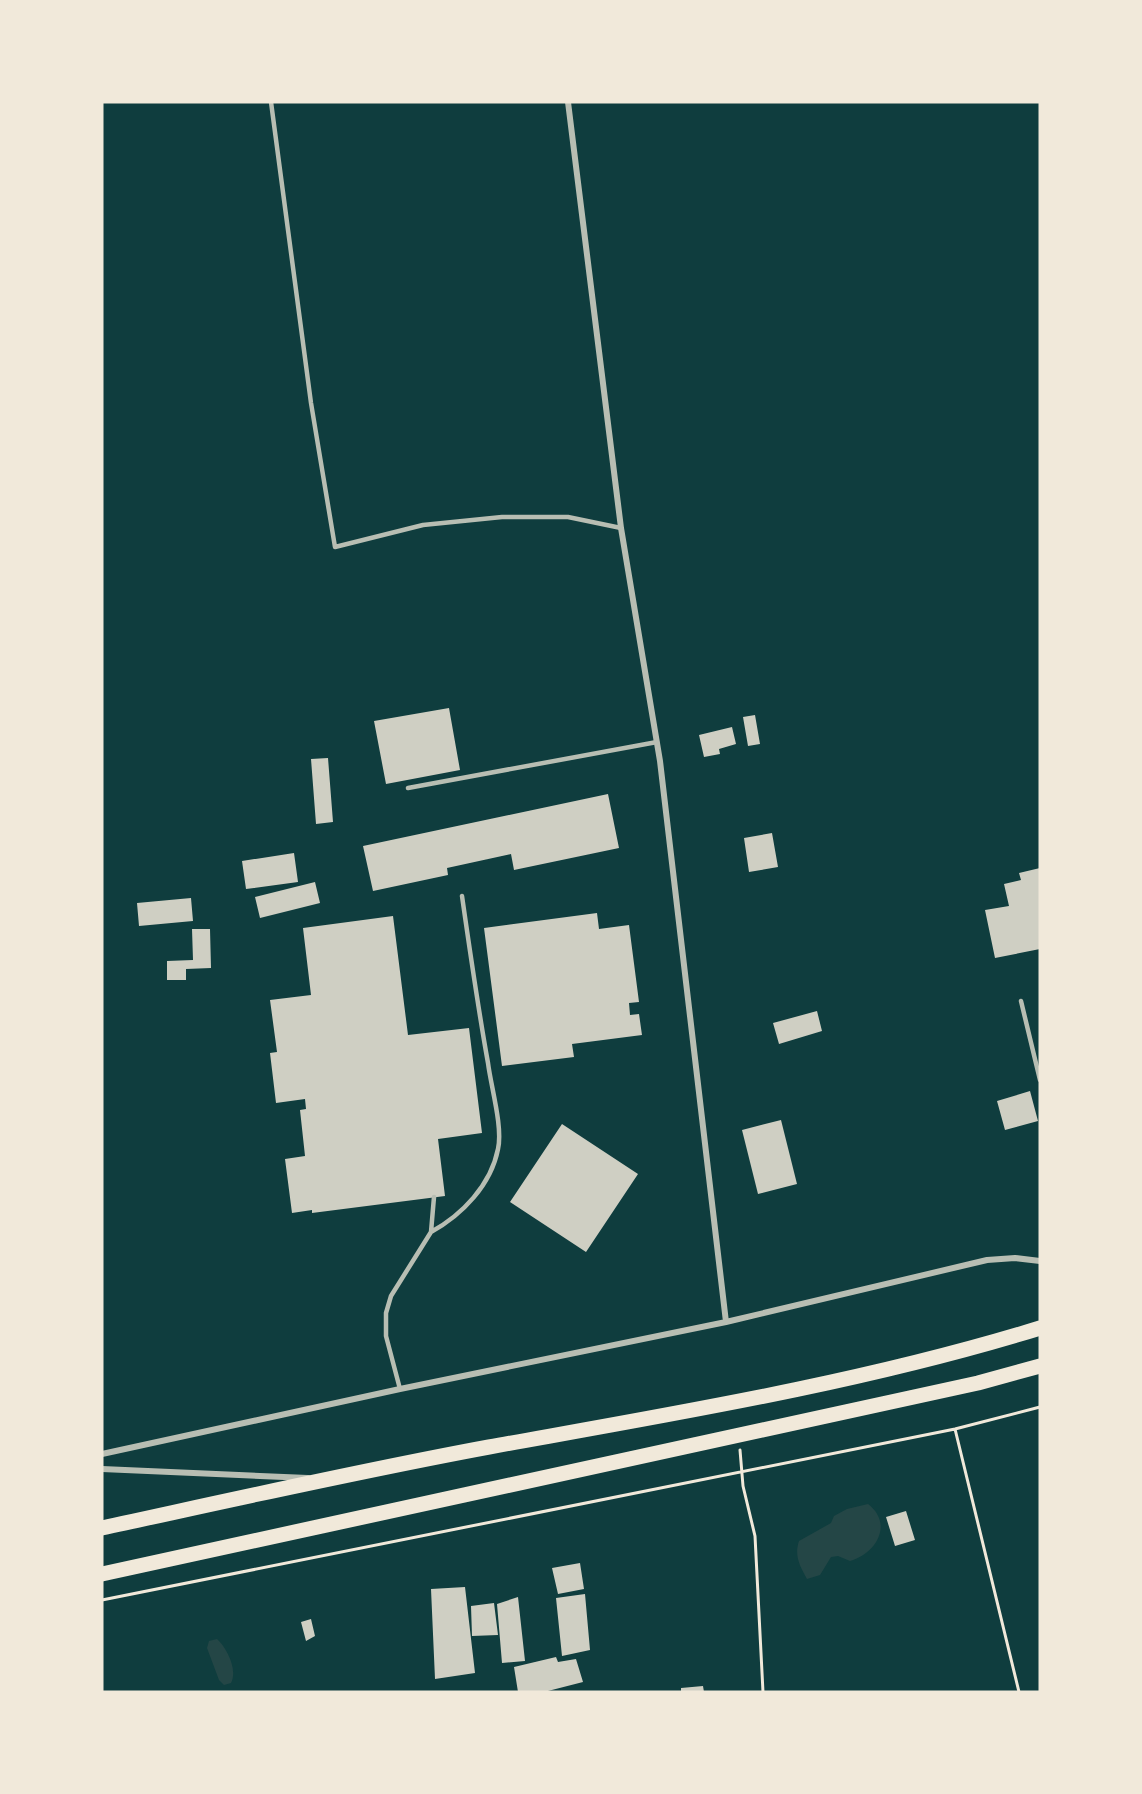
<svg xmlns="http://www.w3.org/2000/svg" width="1142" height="1794" font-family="'PT Sans',sans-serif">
<rect width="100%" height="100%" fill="#0f3d3e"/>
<path fill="#244646" d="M 868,1504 C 894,1524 876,1554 850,1561 L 838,1556 L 831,1557 L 820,1575 L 807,1579 C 800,1566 794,1556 799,1541 L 831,1523 L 834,1516 L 847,1509 Z
M 217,1639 C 227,1648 238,1670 231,1683 L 224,1685 L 219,1680 L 207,1648 L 209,1641 Z"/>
<path fill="#cfcfc3" d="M 449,708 L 460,770 L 386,784 L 374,721 Z
M 755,715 L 760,744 L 748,746 L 743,717 Z
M 732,727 L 736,744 L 719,749 L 720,754 L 704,757 L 699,735 Z
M 328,758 L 333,822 L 316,824 L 311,759 Z
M 608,794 L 619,848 L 514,870 L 511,854 L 447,868 L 448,875 L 373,891 L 363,846 Z
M 772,833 L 778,867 L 749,872 L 744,838 Z
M 294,853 L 298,882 L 246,889 L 242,861 Z
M 1040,868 L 1040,949 L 995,958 L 985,910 L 1009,906 L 1004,884 L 1021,880 L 1019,873 Z
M 315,882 L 320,903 L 260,918 L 255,897 Z
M 191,898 L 193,921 L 139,926 L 137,903 Z
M 597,913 L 599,929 L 629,925 L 639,1002 L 629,1003 L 630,1015 L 639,1014 L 642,1035 L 572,1044 L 574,1057 L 502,1066 L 484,928 Z
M 393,916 L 408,1035 L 469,1028 L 482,1133 L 438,1139 L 445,1196 L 312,1213 L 312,1210 L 292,1213 L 285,1159 L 305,1156 L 300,1110 L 306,1109 L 305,1099 L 276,1103 L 270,1053 L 277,1052 L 270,1000 L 311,995 L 303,928 Z
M 192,929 L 210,929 L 211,968 L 186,969 L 186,980 L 167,980 L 167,961 L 193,960 Z
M 817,1011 L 822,1031 L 779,1044 L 773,1023 Z
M 1030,1091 L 1038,1121 L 1005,1130 L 997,1101 Z
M 781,1120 L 797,1184 L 758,1194 L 742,1130 Z
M 562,1124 L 638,1174 L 586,1252 L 510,1202 Z
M 906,1511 L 915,1540 L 895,1546 L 886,1517 Z
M 580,1563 L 584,1589 L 558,1594 L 552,1568 Z
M 465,1587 L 475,1673 L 435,1679 L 431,1589 Z
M 585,1594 L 590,1650 L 562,1656 L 556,1598 Z
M 518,1597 L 525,1661 L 502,1663 L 497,1604 Z
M 494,1603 L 498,1635 L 472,1636 L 471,1606 Z
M 311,1619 L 315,1636 L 306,1641 L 301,1622 Z
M 556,1657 L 558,1662 L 576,1659 L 583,1682 L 544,1692 L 518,1692 L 514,1667 Z
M 703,1686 L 704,1692 L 681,1692 L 681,1688 Z"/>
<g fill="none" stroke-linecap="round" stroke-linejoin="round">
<path stroke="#f1e9da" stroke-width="3" d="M 955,1429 L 1019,1692
M 740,1450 L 743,1486 L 755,1536 L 763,1692
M 102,1600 L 955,1429 L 1040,1407"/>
<path stroke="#b8beb3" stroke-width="4.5" d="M 271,102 L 311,403 L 335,547 L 423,525 L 502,517 L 568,517 L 621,528
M 408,788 L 657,742
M 1021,1001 L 1040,1080
M 431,1232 C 462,1215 491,1185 498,1149 C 503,1127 491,1087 488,1063 C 478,1008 470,952 462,896
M 400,1389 L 386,1336 L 386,1313 L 391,1296 L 431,1232 L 434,1197"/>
<path stroke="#b8beb3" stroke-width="6" d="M 568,102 L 621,528 L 660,761 L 726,1322
M 102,1454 L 400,1389 L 726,1322 L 987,1260 L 1015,1258 L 1040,1261
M 102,1469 L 308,1478"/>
<path stroke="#f1e9da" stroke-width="15" d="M 102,1528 C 231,1500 359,1471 489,1447 C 672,1414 862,1383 1040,1328
M 102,1574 L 978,1383 L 1040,1366"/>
</g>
<rect width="1142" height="1794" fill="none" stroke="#f1e9da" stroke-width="207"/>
</svg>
